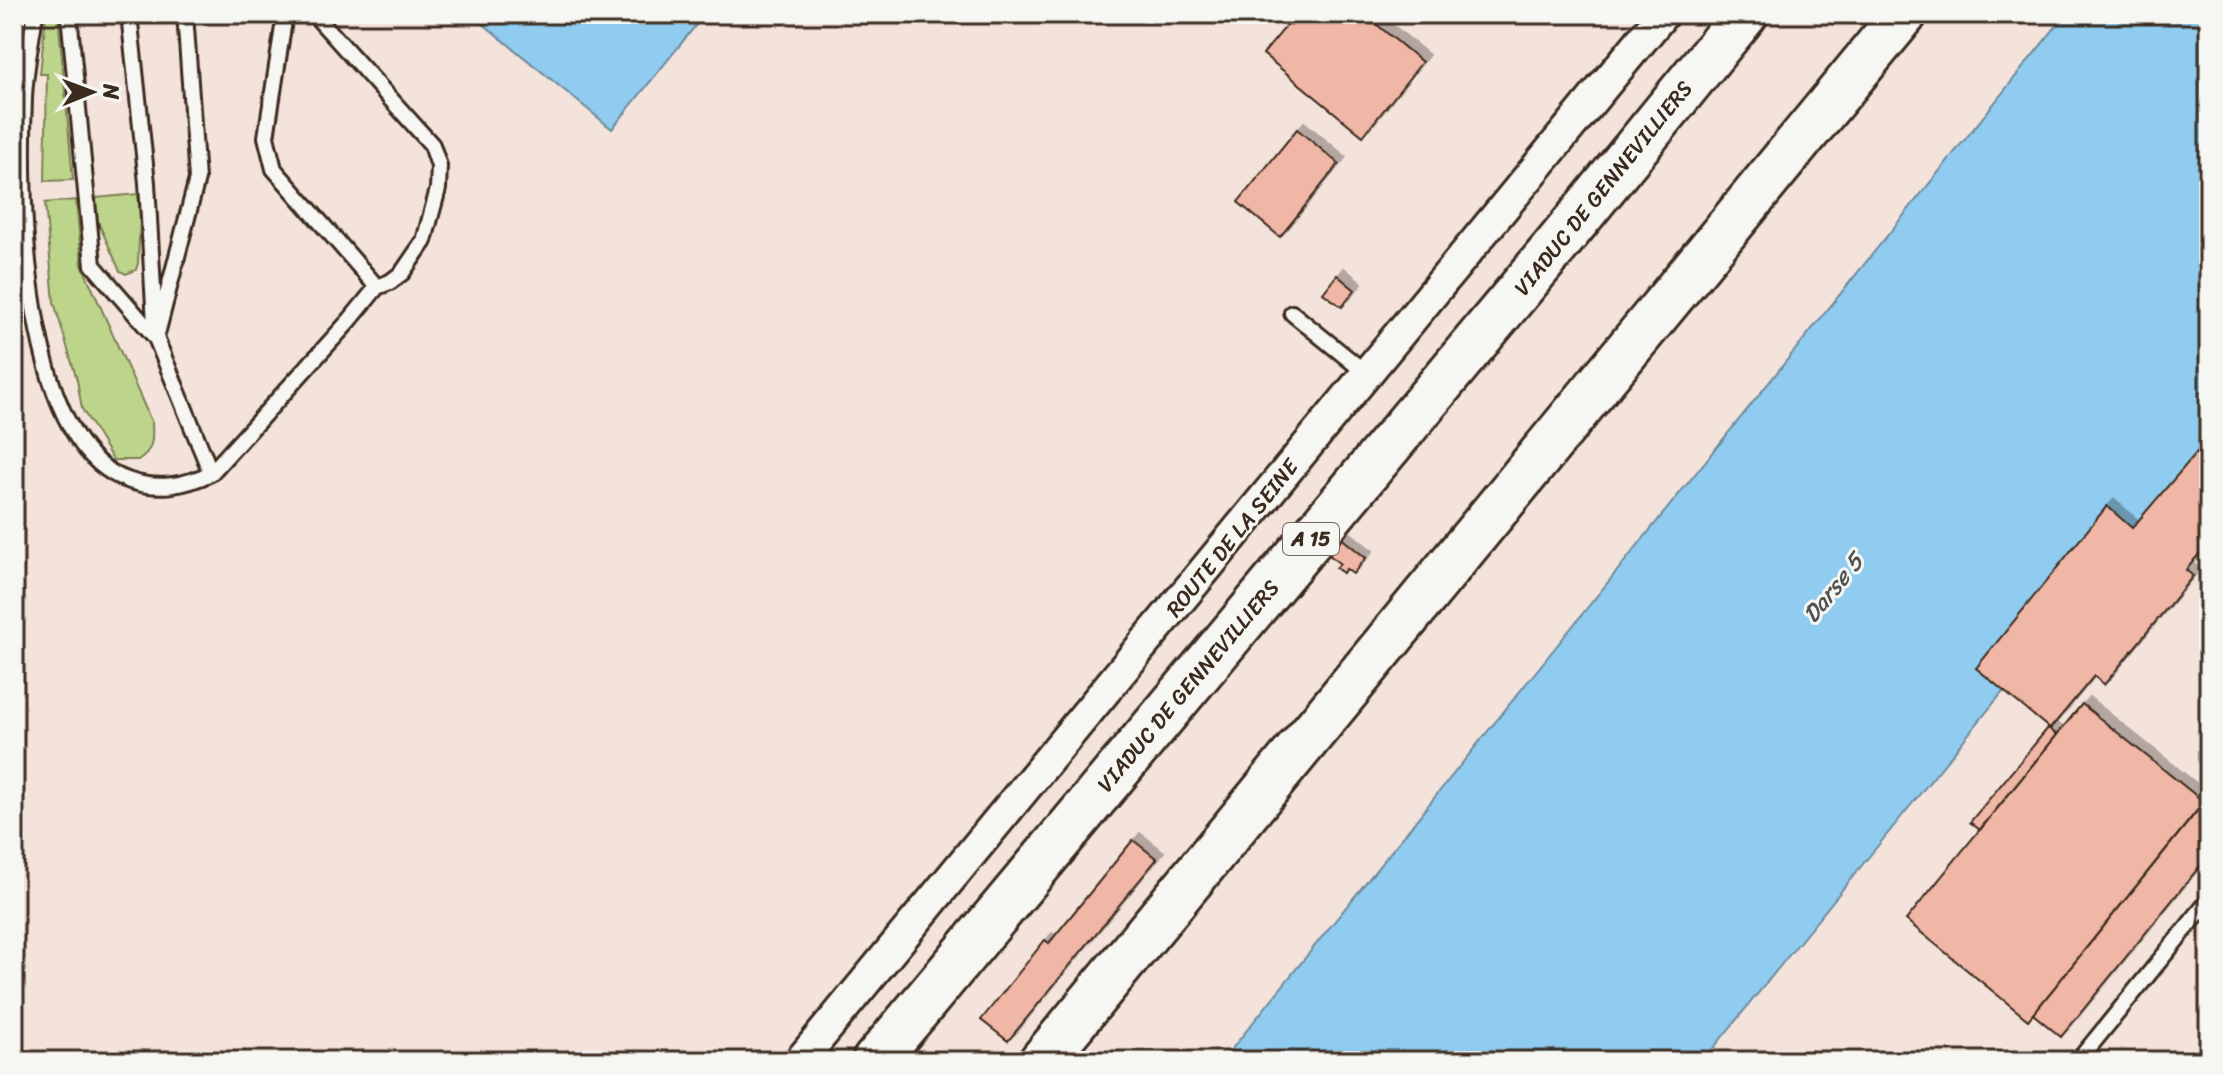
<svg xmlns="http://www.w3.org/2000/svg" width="2223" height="1075" font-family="Sriracha,sans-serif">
<defs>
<filter id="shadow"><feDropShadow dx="7" dy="-7" stdDeviation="0" flood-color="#0004"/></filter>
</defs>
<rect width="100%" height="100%" fill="#f6f6f2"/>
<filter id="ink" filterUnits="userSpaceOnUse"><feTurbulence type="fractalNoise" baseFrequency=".0125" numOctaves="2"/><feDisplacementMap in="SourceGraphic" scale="16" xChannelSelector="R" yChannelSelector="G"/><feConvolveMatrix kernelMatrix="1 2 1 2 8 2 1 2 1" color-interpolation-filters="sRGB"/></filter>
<g filter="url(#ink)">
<path fill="#f4e3db" d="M 14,14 L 471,14 L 612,128 L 705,14 L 2066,14 L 1222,1061 L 14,1061 Z
M 2209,438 L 2209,1061 L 1703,1061 Z"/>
<path fill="#bdd58b" stroke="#7c8054" stroke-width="2" d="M 46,14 L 58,14 L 73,180 L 45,181 L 47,74 L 40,74 Z
M 138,194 L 140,216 L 138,263 L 136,270 L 126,274 L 120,271 L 98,222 L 96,198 Z
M 76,200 L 82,265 L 152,423 C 153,440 153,451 138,460 L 113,460 L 82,409 L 77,380 L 54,302 L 45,203 Z"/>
<path fill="#90ccf0" stroke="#6e8b9c" stroke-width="2" d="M 471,14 L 705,14 L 612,129 Z
M 2066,14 L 2209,14 L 2209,438 L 1703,1061 L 1222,1061 Z"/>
<path fill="#f0b7a6" stroke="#3b2a1e" stroke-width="2" filter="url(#shadow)" d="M 14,14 L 24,14 L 14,61 Z
M 1296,14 L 1364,14 L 1422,62 L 1363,136 L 1263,54 Z
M 1297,129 L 1339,164 L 1280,237 L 1238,202 Z
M 14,220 L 21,276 L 14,276 Z
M 1337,275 L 1355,290 L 1342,307 L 1323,293 Z
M 2209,438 L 2209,542 L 2186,570 L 2193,576 L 2104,685 L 2094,676 L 2050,729 L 1976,668 L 2107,506 L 2132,528 Z
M 1340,537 L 1366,558 L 1353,574 L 1346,569 L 1343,573 L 1336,568 L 1340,564 L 1327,553 Z
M 2082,704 L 2204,802 L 2028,1020 L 1906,920 Z
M 2048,728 L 2057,735 L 1980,830 L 1970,822 Z
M 2202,805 L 2209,811 L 2209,855 L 2061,1037 L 2033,1014 Z
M 1133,840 L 1157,859 L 1008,1041 L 981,1020 L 1045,940 L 1049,943 Z"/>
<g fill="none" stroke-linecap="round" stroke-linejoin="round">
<defs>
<path id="lane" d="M 35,14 C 31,42 25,70 24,98 C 20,192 21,446 130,481 C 159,490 184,486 211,473 L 350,320 L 377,287 L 390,282 L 402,273 L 424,241 L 438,189 L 439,166 L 432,145 L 314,14
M 69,14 L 93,265 L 156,338
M 129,14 L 147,183 L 155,324
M 185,14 L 197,179 L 156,338 L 211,473
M 285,14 L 266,137 L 274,169 L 377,287
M 1292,313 L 1367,374
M 2078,1061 L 2209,900"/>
<path id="street" d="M 800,1061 L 1663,14"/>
<path id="highway" d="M 875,1061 L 1556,246 L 1745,14
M 1042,1061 L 1904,14"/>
</defs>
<use href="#lane" stroke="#3b2a1e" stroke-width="20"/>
<use href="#street" stroke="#3b2a1e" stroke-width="36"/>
<use href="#highway" stroke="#3b2a1e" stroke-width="50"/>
<use href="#lane" stroke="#f6f6f2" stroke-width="14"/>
<use href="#street" stroke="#f6f6f2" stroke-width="30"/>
<use href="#highway" stroke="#f6f6f2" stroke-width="44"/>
</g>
</g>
<g text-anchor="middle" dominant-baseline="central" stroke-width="6" stroke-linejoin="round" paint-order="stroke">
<rect fill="#f6f6f2" stroke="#73675e" stroke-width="2" x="1283" y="523" width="56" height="32" rx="6"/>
<g font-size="20" font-weight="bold" fill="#3b2a1e">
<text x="1311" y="539">A 15</text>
</g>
<g font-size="22" fill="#3b2a1e" stroke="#f6f6f2">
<text transform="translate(1603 188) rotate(-51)">VIADUC DE GENNEVILLIERS</text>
<text transform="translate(1232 538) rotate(-51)">ROUTE DE LA SEINE</text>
<text transform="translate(1188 686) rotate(-50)">VIADUC DE GENNEVILLIERS</text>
</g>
<g font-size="24" font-style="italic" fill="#505252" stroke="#f6f6f2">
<text transform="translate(1833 588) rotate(-51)">Darse 5</text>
</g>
</g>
<rect width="2223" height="1075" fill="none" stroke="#f6f6f2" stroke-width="48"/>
<rect x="24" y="24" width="2175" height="1027" fill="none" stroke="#3b2a1e" stroke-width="3" filter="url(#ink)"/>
<g transform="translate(92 92) rotate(89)" stroke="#f6f6f2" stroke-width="6" paint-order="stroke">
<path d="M0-6L14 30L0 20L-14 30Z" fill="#3b2a1e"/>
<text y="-12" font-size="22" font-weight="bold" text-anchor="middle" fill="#3b2a1e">N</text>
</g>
</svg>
